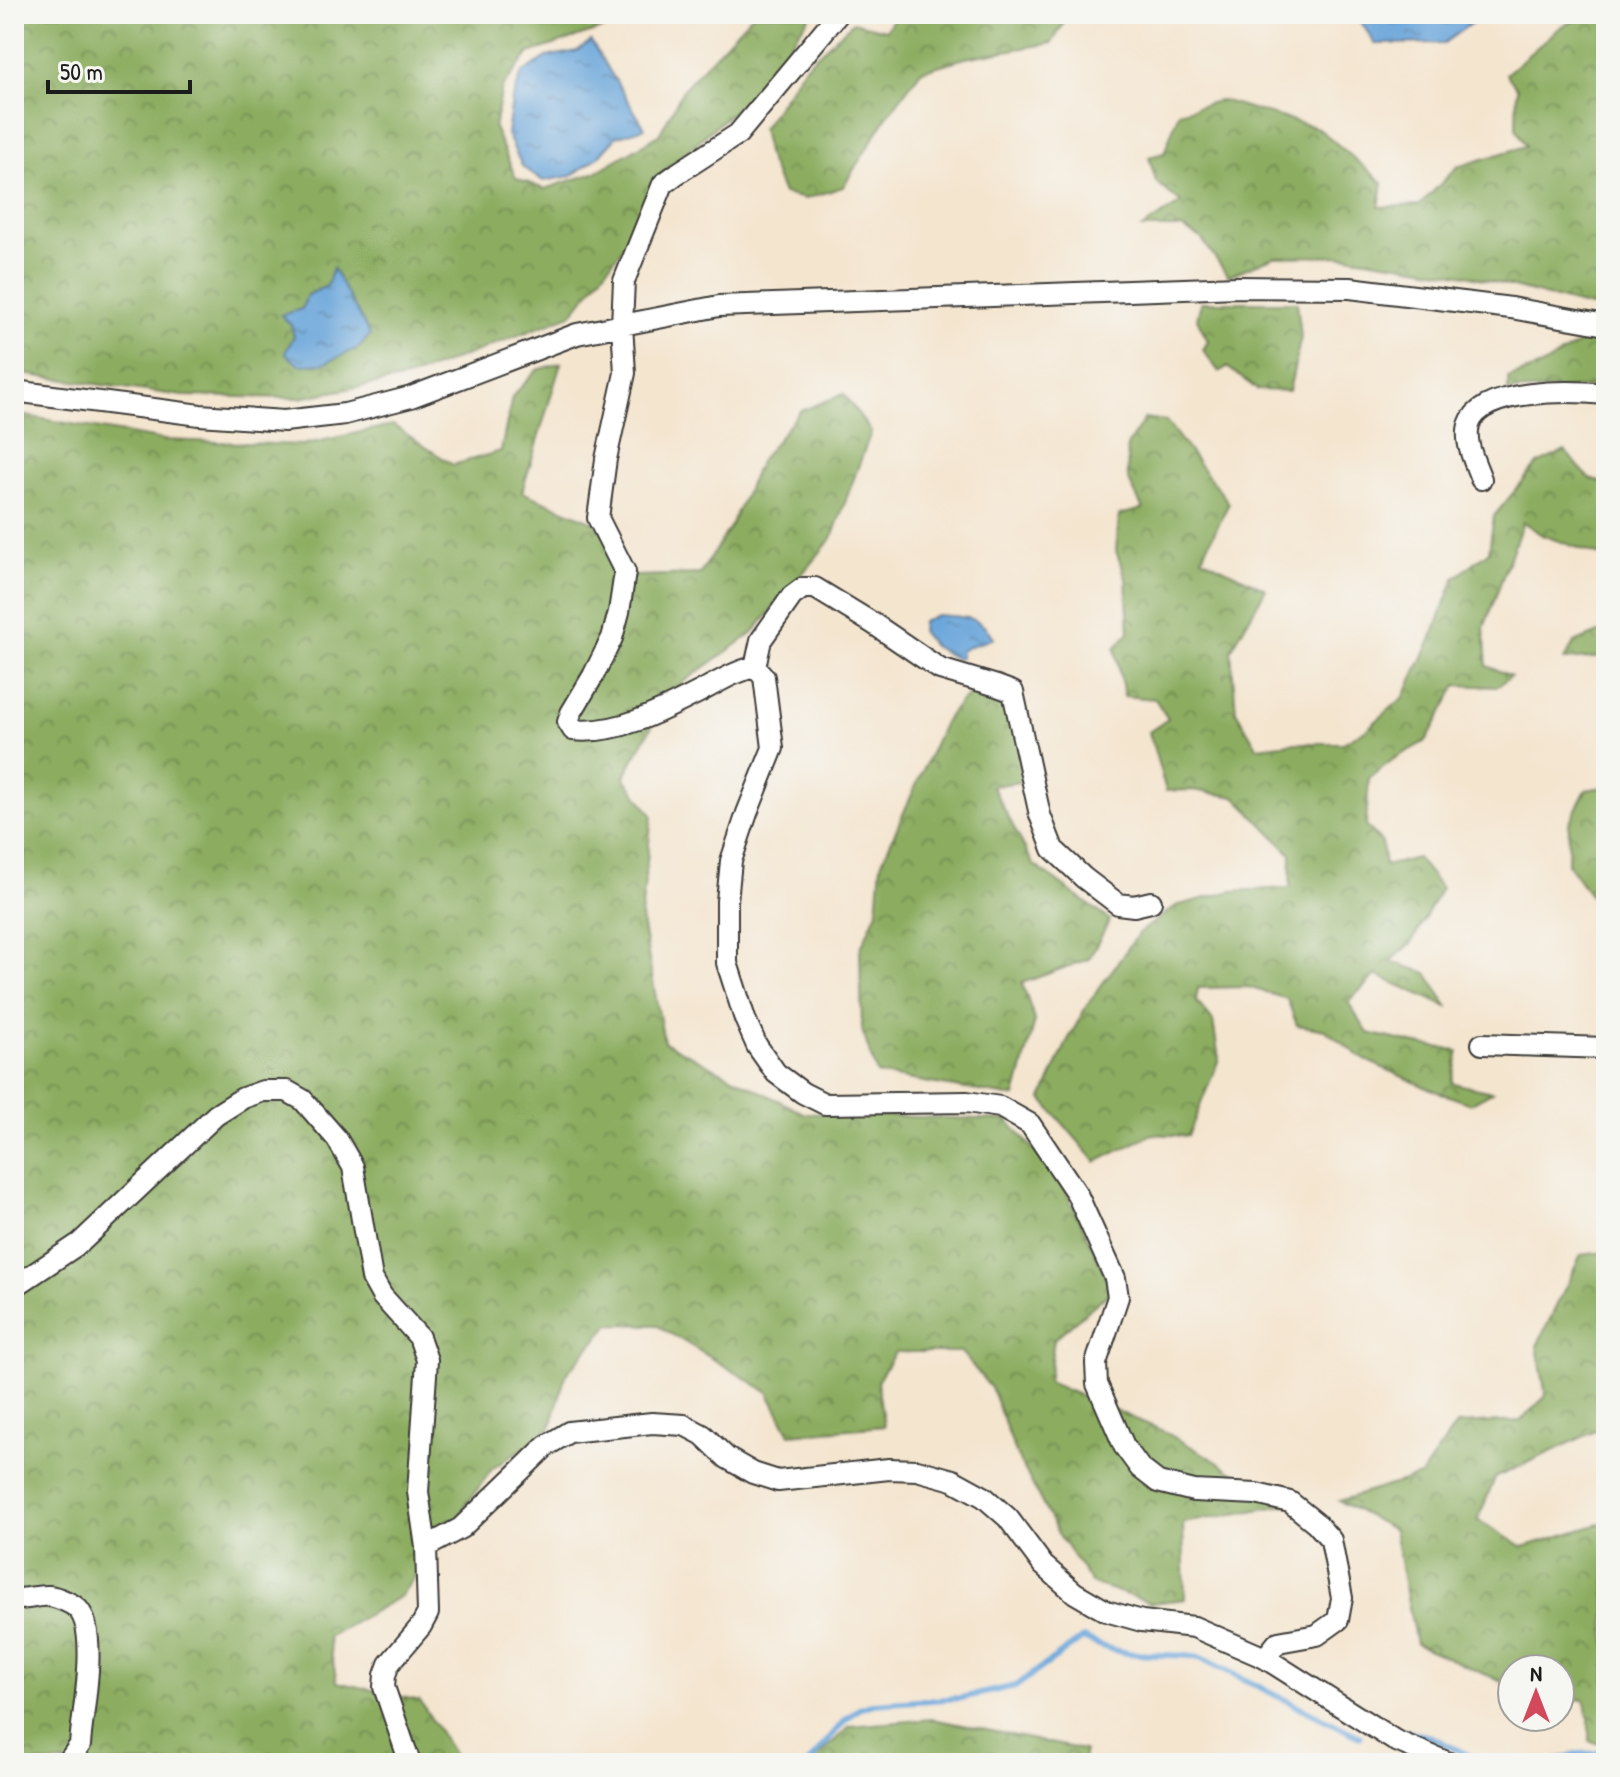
<svg xmlns="http://www.w3.org/2000/svg" width="1620" height="1777" font-family="'Patrick Hand',sans-serif">
<defs>
<pattern id="forest-crowns" width="20" height="18" patternUnits="userSpaceOnUse" patternTransform="scale(2)"><rect width="20" height="18" fill="#8cad61"/><path d="M2 6a3 3 0 1 1 6 0M12 15a3 3 0 1 1 6 0" fill="none" stroke="#728c4f"/></pattern>
<pattern id="water-ripples" width="26" height="14" patternUnits="userSpaceOnUse" patternTransform="scale(2)"><rect width="26" height="14" fill="#69a5da"/><path d="M2 4q2-2 4 0t4 0M15 11q2-2 4 0t4 0" fill="none" stroke="#5686b0"/></pattern>
</defs>
<rect width="100%" height="100%" fill="#f6f6f2"/>
<filter id="ink" filterUnits="userSpaceOnUse"><feTurbulence type="fractalNoise" baseFrequency=".0125" numOctaves="2"/><feDisplacementMap in="SourceGraphic" scale="16" xChannelSelector="R" yChannelSelector="G"/><feConvolveMatrix kernelMatrix="1 2 1 2 8 2 1 2 1" color-interpolation-filters="sRGB"/></filter>
<filter id="wash" filterUnits="userSpaceOnUse"><feTurbulence type="fractalNoise" baseFrequency=".006" numOctaves="4" result="noise"/><feDisplacementMap in="SourceGraphic" scale="32" xChannelSelector="R" yChannelSelector="G"/><feGaussianBlur stdDeviation="1.8" result="paint"/><feColorMatrix in="noise" values="0 0 0 0 0 0 0 0 0 0 0 0 0 0 0 0 0 1.4 0 .05"/><feComposite in="paint" operator="in"/></filter>
<g filter="url(#wash)">
<rect width="100%" height="100%" fill="#f4e5cf"/>
<path fill="url(#forest-crowns)" stroke="#54643e" stroke-width="2" d="M 14,14 L 635,14 L 629,20 L 529,53 L 502,88 L 494,128 L 516,178 L 544,189 L 594,173 L 659,135 L 684,88 L 753,14 L 812,14 L 754,93 L 656,178 L 633,235 L 571,315 L 407,378 L 299,398 L 183,396 L 14,373 Z
M 897,14 L 1069,14 L 1052,43 L 965,58 L 921,71 L 886,118 L 843,187 L 806,199 L 783,194 L 768,157 L 762,129 L 806,65 L 853,22 L 886,30 Z
M 1595,14 L 1606,14 L 1606,309 L 1578,304 L 1467,275 L 1347,256 L 1274,257 L 1228,276 L 1201,238 L 1182,228 L 1142,228 L 1181,203 L 1156,182 L 1149,157 L 1164,153 L 1179,112 L 1221,100 L 1318,128 L 1383,183 L 1379,207 L 1420,205 L 1457,167 L 1526,146 L 1516,128 L 1517,88 L 1506,74 L 1563,25 Z
M 1201,302 L 1297,302 L 1301,337 L 1289,391 L 1258,390 L 1227,367 L 1219,372 L 1203,350 L 1208,341 L 1197,319 Z
M 1590,337 L 1606,341 L 1606,387 L 1508,391 L 1508,378 L 1541,366 Z
M 561,363 L 522,492 L 594,522 L 635,576 L 700,574 L 730,527 L 760,461 L 800,411 L 844,394 L 871,432 L 832,538 L 753,633 L 671,691 L 624,777 L 652,815 L 641,916 L 664,1042 L 803,1113 L 1007,1120 L 1061,1180 L 1112,1290 L 1054,1339 L 1048,1382 L 1161,1430 L 1206,1455 L 1286,1505 L 1183,1523 L 1185,1599 L 1152,1603 L 1091,1583 L 1058,1534 L 1016,1453 L 991,1388 L 961,1352 L 895,1352 L 877,1382 L 884,1426 L 790,1434 L 768,1392 L 656,1325 L 610,1324 L 566,1374 L 550,1430 L 492,1469 L 401,1596 L 328,1637 L 337,1682 L 420,1701 L 459,1763 L 14,1763 L 14,414 L 164,440 L 302,445 L 393,425 L 453,465 L 501,451 L 512,397 L 537,370 Z
M 1145,418 L 1166,421 L 1229,503 L 1202,558 L 1266,589 L 1231,650 L 1236,711 L 1257,747 L 1291,743 L 1343,743 L 1367,729 L 1404,697 L 1430,642 L 1455,578 L 1489,551 L 1494,516 L 1537,464 L 1565,451 L 1590,479 L 1606,483 L 1606,558 L 1542,535 L 1523,522 L 1484,628 L 1487,666 L 1511,676 L 1496,687 L 1457,685 L 1426,741 L 1395,758 L 1369,778 L 1366,825 L 1382,843 L 1385,866 L 1417,858 L 1441,888 L 1411,944 L 1390,961 L 1427,973 L 1448,1007 L 1376,975 L 1348,1002 L 1368,1033 L 1417,1044 L 1459,1051 L 1452,1083 L 1492,1092 L 1470,1104 L 1423,1086 L 1365,1060 L 1325,1030 L 1297,1025 L 1287,999 L 1248,987 L 1198,988 L 1196,1001 L 1213,1021 L 1219,1059 L 1188,1136 L 1152,1134 L 1096,1162 L 1042,1099 L 1067,1042 L 1087,1005 L 1139,933 L 1176,906 L 1232,891 L 1290,888 L 1291,854 L 1236,797 L 1192,790 L 1166,791 L 1149,732 L 1168,719 L 1155,699 L 1124,696 L 1115,648 L 1129,632 L 1126,578 L 1116,551 L 1119,515 L 1143,509 L 1128,479 L 1127,446 Z
M 1606,630 L 1606,657 L 1564,660 L 1574,643 Z
M 977,689 L 1015,703 L 1027,781 L 992,786 L 1033,864 L 1110,920 L 1089,959 L 1022,983 L 1035,1021 L 1015,1097 L 877,1074 L 862,1030 L 860,950 L 877,911 L 881,864 L 944,722 L 960,702 Z
M 1603,787 L 1606,788 L 1606,926 L 1599,908 L 1568,864 L 1569,823 L 1586,790 Z
M 1606,1252 L 1606,1426 L 1495,1478 L 1478,1520 L 1523,1547 L 1606,1522 L 1606,1745 L 1589,1741 L 1589,1717 L 1584,1700 L 1560,1697 L 1560,1669 L 1512,1669 L 1512,1686 L 1416,1644 L 1394,1530 L 1339,1501 L 1420,1476 L 1457,1424 L 1520,1421 L 1546,1396 L 1537,1346 L 1581,1255 Z
M 933,1719 L 1084,1750 L 1084,1763 L 811,1763 L 850,1726 Z"/>
<path fill="url(#water-ripples)" stroke="#42607b" stroke-width="2" d="M 1356,14 L 1484,14 L 1444,43 L 1375,44 Z
M 591,41 L 645,128 L 616,137 L 597,158 L 571,176 L 543,181 L 522,166 L 507,134 L 512,100 L 522,73 L 547,57 L 577,51 Z
M 333,268 L 370,335 L 360,347 L 323,364 L 299,365 L 285,353 L 294,336 L 291,325 L 281,315 L 302,309 L 307,295 L 327,286 Z
M 936,615 C 961,617 980,614 993,638 C 983,643 971,644 961,651 L 961,657 L 956,659 L 933,646 L 921,631 L 922,622 Z"/>
<g fill="none" stroke-linecap="round" stroke-linejoin="round">
<path stroke="#69a5da" stroke-width="6" d="M 1408,1732 L 1431,1737 L 1484,1763
M 809,1763 L 844,1721 L 859,1709 L 874,1704 L 961,1698 L 1016,1686 L 1083,1638 C 1094,1643 1106,1649 1118,1651 C 1145,1658 1174,1652 1201,1658 L 1360,1737
M 1548,1763 L 1580,1754 L 1606,1753"/>
</g>
</g>
<g filter="url(#ink)">
<g fill="none" stroke-linecap="round" stroke-linejoin="round">
<defs>
<path id="minor" d="M 838,14 L 738,134 L 678,173 L 663,184 L 624,281 L 622,325 L 625,373 L 606,459 L 598,518 L 625,572 L 619,612 L 612,638 L 593,676 L 571,713 L 568,722 L 573,730 C 618,735 664,710 703,690 C 720,681 736,671 755,667 L 764,677 L 773,748 L 747,813 L 731,861 L 727,901 L 727,963 L 745,1019 L 757,1046 L 776,1073 L 803,1093 L 825,1104 L 967,1102 L 1000,1107 L 1030,1124 L 1077,1194 L 1115,1278 L 1118,1297 L 1096,1363 L 1097,1384 L 1124,1446 L 1140,1468 L 1158,1482 L 1194,1491 L 1256,1494 L 1290,1502 L 1316,1523 L 1331,1540 L 1342,1598 L 1338,1620 L 1317,1635 L 1278,1642 L 1265,1658
M 14,391 L 200,415 L 284,421 L 345,414 L 411,397 L 577,334 L 719,306 L 1238,287 L 1350,288 L 1511,308 L 1606,325
M 1481,479 C 1475,462 1464,443 1469,425 C 1481,387 1574,391 1606,394
M 755,667 L 761,640 L 792,596 L 803,588 L 815,588 L 874,624 L 940,669 L 997,686 L 1013,692 L 1040,815 L 1053,849 L 1084,878 L 1118,904 L 1134,906 L 1151,902
M 1482,1044 L 1606,1048
M 14,1287 L 80,1243 L 216,1115 L 243,1098 L 263,1091 L 287,1091 L 303,1100 L 337,1139 L 353,1167 L 372,1278 L 382,1296 L 419,1337 L 427,1360 L 418,1492 L 426,1547 L 428,1613 L 421,1626 L 389,1664 L 385,1675 L 384,1687 L 410,1763
M 426,1547 L 461,1528 L 546,1446 L 569,1432 L 652,1423 L 684,1425 L 703,1435 L 727,1458 L 753,1473 L 778,1481 L 889,1469 L 917,1470 L 953,1480 L 984,1497 L 1008,1518 L 1043,1565 L 1075,1593 L 1106,1611 L 1142,1621 L 1194,1627 L 1265,1658 L 1394,1740 L 1449,1763
M 14,1598 L 18,1599 C 28,1599 40,1595 49,1596 C 57,1597 72,1603 78,1609 C 98,1631 84,1705 81,1734 L 80,1745 L 67,1763"/>
</defs>
<use href="#minor" stroke="#3c3a37" stroke-width="24"/>
<use href="#minor" stroke="#fff" stroke-width="20"/>
</g>
</g>
<rect width="1620" height="1777" fill="none" stroke="#f6f6f2" stroke-width="48"/>
<g transform="translate(1536 1693)"><circle r="38" fill="#f6f6f2" stroke="#9f9f9c" stroke-width="2"/>
<path d="M0-6L14 30L0 20L-14 30Z" fill="#d1495b"/>
<text y="-12" font-size="22" font-weight="bold" text-anchor="middle" fill="#1c1c1c">N</text>
</g>
<path d="M48 80v12h142v-12" fill="none" stroke="#1c1c1c" stroke-width="4"/>
<text x="60" y="80" font-size="24" fill="#1c1c1c" stroke="#f6f6f2" stroke-width="6" paint-order="stroke">50 m</text>
</svg>
